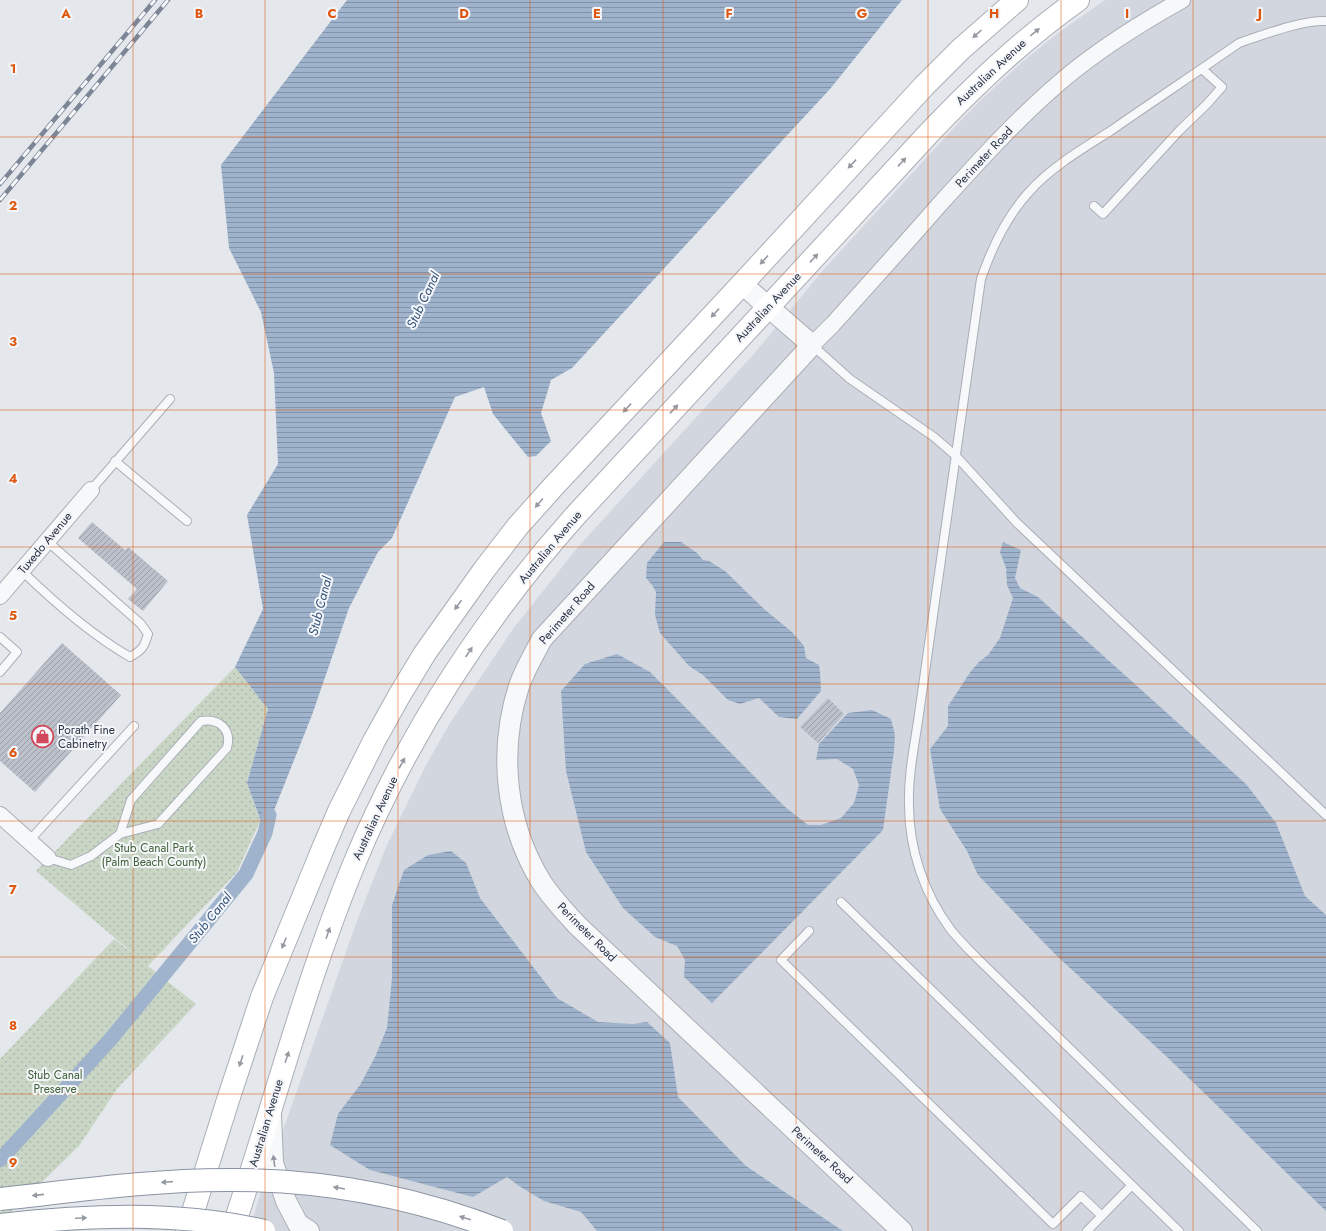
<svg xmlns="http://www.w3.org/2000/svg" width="1326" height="1231" font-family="Jost,sans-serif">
<defs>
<pattern id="park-dots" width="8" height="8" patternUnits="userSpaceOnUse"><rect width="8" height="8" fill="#c9d6c5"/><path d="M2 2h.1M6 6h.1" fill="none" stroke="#adb8ab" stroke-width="1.8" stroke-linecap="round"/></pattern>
<pattern id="water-rules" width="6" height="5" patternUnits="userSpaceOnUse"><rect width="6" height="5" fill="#9fb4cc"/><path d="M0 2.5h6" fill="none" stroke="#8293a7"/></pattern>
<pattern id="building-hatch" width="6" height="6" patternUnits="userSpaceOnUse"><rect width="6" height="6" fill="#bbc0ca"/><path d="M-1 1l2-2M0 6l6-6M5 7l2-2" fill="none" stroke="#989da6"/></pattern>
</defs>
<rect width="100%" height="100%" fill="#e4e7ec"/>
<path fill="#d2d6de" d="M 1105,0 L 1326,0 L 1326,1231 L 249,1231 L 258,1201 L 358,918 L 387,845 L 426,765 L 450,723 L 513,629 L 578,547 L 753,355 L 825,268 L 963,118 L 983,98 L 1020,64 L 1058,33 Z"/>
<path fill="url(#park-dots)" d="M 235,667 L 268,709 L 247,783 L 260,821 L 237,872 L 148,966 L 196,1004 L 117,1089 L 79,1146 L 0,1223 L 0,1059 L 114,939 L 136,956 L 36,871 Z"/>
<path fill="url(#water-rules)" d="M 347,0 L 902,0 L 830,89 L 572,368 L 551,380 L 541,413 L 551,441 L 536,456 L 528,457 L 493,414 L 484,387 L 455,397 L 392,538 L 378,552 L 349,608 L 312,715 L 265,833 L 247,783 L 268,709 L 235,667 L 263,609 L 247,515 L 278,464 L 274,373 L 261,312 L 229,248 L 221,165 Z
M 664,542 L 681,542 L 697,553 L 703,560 L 709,561 L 725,571 L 764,609 L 792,632 L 804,646 L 806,658 L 819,665 L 820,672 L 821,691 L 797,719 L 779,717 L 759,698 L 740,704 L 728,700 L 703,675 L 689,666 L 660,633 L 655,615 L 656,592 L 652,585 L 646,578 L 647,563 Z
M 1003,542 L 1021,550 L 1015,578 L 1020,588 L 1038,597 L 1246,784 L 1276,823 L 1305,896 L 1326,915 L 1326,1211 L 1166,1056 L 1058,957 L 978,875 L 967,851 L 940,809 L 930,749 L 948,726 L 948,706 L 971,671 L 979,662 L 988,655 L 1000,638 L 1013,598 L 1007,585 L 1006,568 L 1000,552 Z
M 617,654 L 650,672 L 784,806 L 808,825 L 821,825 L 841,818 L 854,803 L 859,785 L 853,769 L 837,759 L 816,760 L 819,744 L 848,713 L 872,710 L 891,719 L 895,735 L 894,751 L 883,830 L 712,1003 L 684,977 L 685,960 L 677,946 L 655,937 L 623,908 L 586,852 L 566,771 L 561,691 L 585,664 Z
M 451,851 L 466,863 L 480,898 L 557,998 L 598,1022 L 633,1024 L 647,1022 L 670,1043 L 678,1097 L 746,1166 L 843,1231 L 597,1231 L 581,1212 L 544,1201 L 519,1186 L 507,1177 L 473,1197 L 370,1170 L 330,1145 L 338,1114 L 360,1085 L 375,1057 L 387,1028 L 392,978 L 392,905 L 404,870 L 428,855 Z"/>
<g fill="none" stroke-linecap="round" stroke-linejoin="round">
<path stroke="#9fb4cc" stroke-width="15" d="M 0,1160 L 110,1040 L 246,874 L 265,833 L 269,815"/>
</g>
<path fill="url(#building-hatch)" d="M 92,522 L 125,550 L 128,547 L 168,581 L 143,611 L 128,599 L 137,589 L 78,538 Z
M 62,643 L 121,695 L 35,792 L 0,761 L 0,713 Z
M 828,698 L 844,714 L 818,743 L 800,727 Z"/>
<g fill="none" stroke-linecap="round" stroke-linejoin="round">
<defs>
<path id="service" d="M 1094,206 L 1103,214 L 1179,131 L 1207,104 L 1222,87 L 1202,69
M 812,345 L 850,379 L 934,437 L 956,456 L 1017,523 L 1326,815
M 115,461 L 187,521
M 91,490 L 170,399
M 22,571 C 55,603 90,634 130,657 C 142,650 144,648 148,634 L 141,624 L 47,541
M 0,637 L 17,652 L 0,672
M 29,841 L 134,726
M 48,858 L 71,865 L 91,856 L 120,834 L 131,800 L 201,721 C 219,718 232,729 227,748 L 158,824 L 120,834
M 841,902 L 1179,1231
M 809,931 L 781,960 L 1053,1224 L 1081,1196 L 1102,1216
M 1087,1231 L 1132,1185
M 1257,1231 L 978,959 C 969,950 959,940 951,930 C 924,894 909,849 909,805 C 908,774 915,743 919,714 L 981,279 C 992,247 1006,217 1029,192 C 1050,168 1082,149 1109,132 C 1152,102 1196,73 1239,43 C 1263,35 1301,20 1326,21"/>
<path id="minor" d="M 812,345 L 833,324 C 869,284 905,244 940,204 C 978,162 1016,120 1059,83 C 1096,51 1139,24 1182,0
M 0,596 L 91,490
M 0,815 L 48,858"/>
<path id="tertiary" d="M 742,284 L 812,345 L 542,639 C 534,654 525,669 519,686 C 498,751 505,824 542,883 C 552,898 565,912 577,925 L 902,1231
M 271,1114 L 273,1163 L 286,1201 L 298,1224 L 309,1231"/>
<path id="secondary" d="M 187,1231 L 227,1103 L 262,997 L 324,846 L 339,811 L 374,741 L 399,696 L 425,653 L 484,570 L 518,526 L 552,488 L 742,284 L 924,86 L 961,49 L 1017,0
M 232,1231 C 273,1109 305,983 354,864 C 407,736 484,618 576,515 L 930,132 C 977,83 1022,40 1078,0"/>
</defs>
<use href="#service" stroke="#a9aeb7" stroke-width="10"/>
<use href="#minor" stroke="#a9aeb7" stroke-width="18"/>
<use href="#tertiary" stroke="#a9aeb7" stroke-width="22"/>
<use href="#secondary" stroke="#a9aeb7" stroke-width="24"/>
<use href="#service" stroke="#f7f8fa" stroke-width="8"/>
<use href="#minor" stroke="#f7f8fa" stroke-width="16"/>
<use href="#tertiary" stroke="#f7f8fa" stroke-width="20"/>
<use href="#secondary" stroke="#fff" stroke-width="22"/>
<defs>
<path id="rail" d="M 0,184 L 155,0
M 0,200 L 168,0"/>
</defs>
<use href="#rail" stroke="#7d8696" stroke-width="4.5"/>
<use href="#rail" stroke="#f4f6f9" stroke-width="3" stroke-dasharray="9" stroke-linecap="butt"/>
<defs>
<path id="motorway-bridge" d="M 0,1199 C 75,1191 151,1180 226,1180 C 320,1179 415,1197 502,1231
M 0,1225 C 88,1215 178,1211 264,1231"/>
</defs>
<use href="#motorway-bridge" stroke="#8b94a3" stroke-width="24" stroke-linecap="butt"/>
<use href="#motorway-bridge" stroke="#fff" stroke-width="22"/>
</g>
<defs><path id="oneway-solid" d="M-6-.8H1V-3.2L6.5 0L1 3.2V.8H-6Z"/></defs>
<g fill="#959aa2">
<use href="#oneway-solid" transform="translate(1035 32) rotate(-39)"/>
<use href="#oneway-solid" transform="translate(977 34) rotate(138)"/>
<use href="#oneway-solid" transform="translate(902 162) rotate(-47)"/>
<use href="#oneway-solid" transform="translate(852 164) rotate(133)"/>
<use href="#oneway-solid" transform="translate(814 258) rotate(-47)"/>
<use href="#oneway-solid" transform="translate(764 260) rotate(132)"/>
<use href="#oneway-solid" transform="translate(715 313) rotate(133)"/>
<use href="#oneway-solid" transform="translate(627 408) rotate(133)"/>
<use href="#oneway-solid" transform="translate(674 409) rotate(-47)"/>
<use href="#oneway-solid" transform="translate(539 503) rotate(131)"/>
<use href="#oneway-solid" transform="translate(458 605) rotate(126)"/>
<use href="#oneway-solid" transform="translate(469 652) rotate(-56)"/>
<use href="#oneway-solid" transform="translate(402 763) rotate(-61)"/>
<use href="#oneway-solid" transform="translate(328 933) rotate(-71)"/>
<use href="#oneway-solid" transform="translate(284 943) rotate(112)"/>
<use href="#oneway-solid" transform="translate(287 1057) rotate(-72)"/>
<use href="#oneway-solid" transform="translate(241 1061) rotate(108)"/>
<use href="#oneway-solid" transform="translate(167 1182) rotate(176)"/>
<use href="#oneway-solid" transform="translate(339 1188) rotate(-170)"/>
<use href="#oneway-solid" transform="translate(38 1195) rotate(174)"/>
<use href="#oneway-solid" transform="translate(81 1218) rotate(-3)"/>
<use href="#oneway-solid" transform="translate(465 1218) rotate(-163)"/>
</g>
<use fill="#9196a0" href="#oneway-solid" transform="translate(274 1161) rotate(-98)"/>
<path fill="none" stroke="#df570f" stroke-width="1" stroke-opacity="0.55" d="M 133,0 L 133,1231M 265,0 L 265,1231M 398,0 L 398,1231M 530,0 L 530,1231M 663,0 L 663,1231M 796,0 L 796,1231M 928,0 L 928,1231M 1061,0 L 1061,1231M 1193,0 L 1193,1231M 0,137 L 1326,137M 0,274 L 1326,274M 0,410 L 1326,410M 0,547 L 1326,547M 0,684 L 1326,684M 0,821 L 1326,821M 0,957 L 1326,957M 0,1094 L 1326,1094"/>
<defs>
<symbol id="shop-ring" viewBox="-11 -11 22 22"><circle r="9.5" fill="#f4f6f9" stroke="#d1495b" stroke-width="1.5"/><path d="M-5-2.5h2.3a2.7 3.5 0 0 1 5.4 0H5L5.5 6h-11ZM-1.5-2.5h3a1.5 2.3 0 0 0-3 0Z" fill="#d1495b"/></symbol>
</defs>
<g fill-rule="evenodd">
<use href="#shop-ring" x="30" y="724" width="25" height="25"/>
</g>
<g text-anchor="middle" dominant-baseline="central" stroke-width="4" stroke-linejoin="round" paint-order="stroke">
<g font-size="12" fill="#2b3445" stroke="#f4f6f9">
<text transform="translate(991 72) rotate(-43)">Australian Avenue</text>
<text transform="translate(984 157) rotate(-47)">Perimeter Road</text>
<text transform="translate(768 307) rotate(-47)">Australian Avenue</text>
<text transform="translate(45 543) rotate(-50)">Tuxedo Avenue</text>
<text transform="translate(550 547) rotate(-50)">Australian Avenue</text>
<text transform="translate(567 613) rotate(-49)">Perimeter Road</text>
<text transform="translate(375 818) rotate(-65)">Australian Avenue</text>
<text transform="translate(587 932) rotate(45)">Perimeter Road</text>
<text transform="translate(266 1123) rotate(-73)">Australian Avenue</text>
<text transform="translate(822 1155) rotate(43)">Perimeter Road</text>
</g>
<g font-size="12" fill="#2b3445" stroke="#f4f6f9" text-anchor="start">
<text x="58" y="730">Porath Fine<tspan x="58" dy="14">Cabinetry</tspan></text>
</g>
<g font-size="12" fill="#3f6138" stroke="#f4f6f9">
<text x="154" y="848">Stub Canal Park<tspan x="154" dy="14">(Palm Beach County)</tspan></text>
<text x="55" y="1075">Stub Canal<tspan x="55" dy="14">Preserve</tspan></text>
</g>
<g font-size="13" font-style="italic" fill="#34527a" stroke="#f4f6f9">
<text transform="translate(423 300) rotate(-65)">Stub Canal</text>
<text transform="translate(320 606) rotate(-76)">Stub Canal</text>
<text transform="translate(210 918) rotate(-51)">Stub Canal</text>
</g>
</g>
<g font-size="13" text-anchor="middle" font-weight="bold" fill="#df570f" stroke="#f4f6f9" stroke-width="4" stroke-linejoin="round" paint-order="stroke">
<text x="66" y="18">A</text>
<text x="199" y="18">B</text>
<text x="332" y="18">C</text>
<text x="464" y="18">D</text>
<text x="597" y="18">E</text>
<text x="729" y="18">F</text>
<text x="862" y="18">G</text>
<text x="994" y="18">H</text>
<text x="1127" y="18">I</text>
<text x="1260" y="18">J</text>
<text x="13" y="73">1</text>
<text x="13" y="210">2</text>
<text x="13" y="346">3</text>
<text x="13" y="483">4</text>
<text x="13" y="620">5</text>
<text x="13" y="757">6</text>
<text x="13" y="894">7</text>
<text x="13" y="1030">8</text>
<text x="13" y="1167">9</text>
</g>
</svg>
